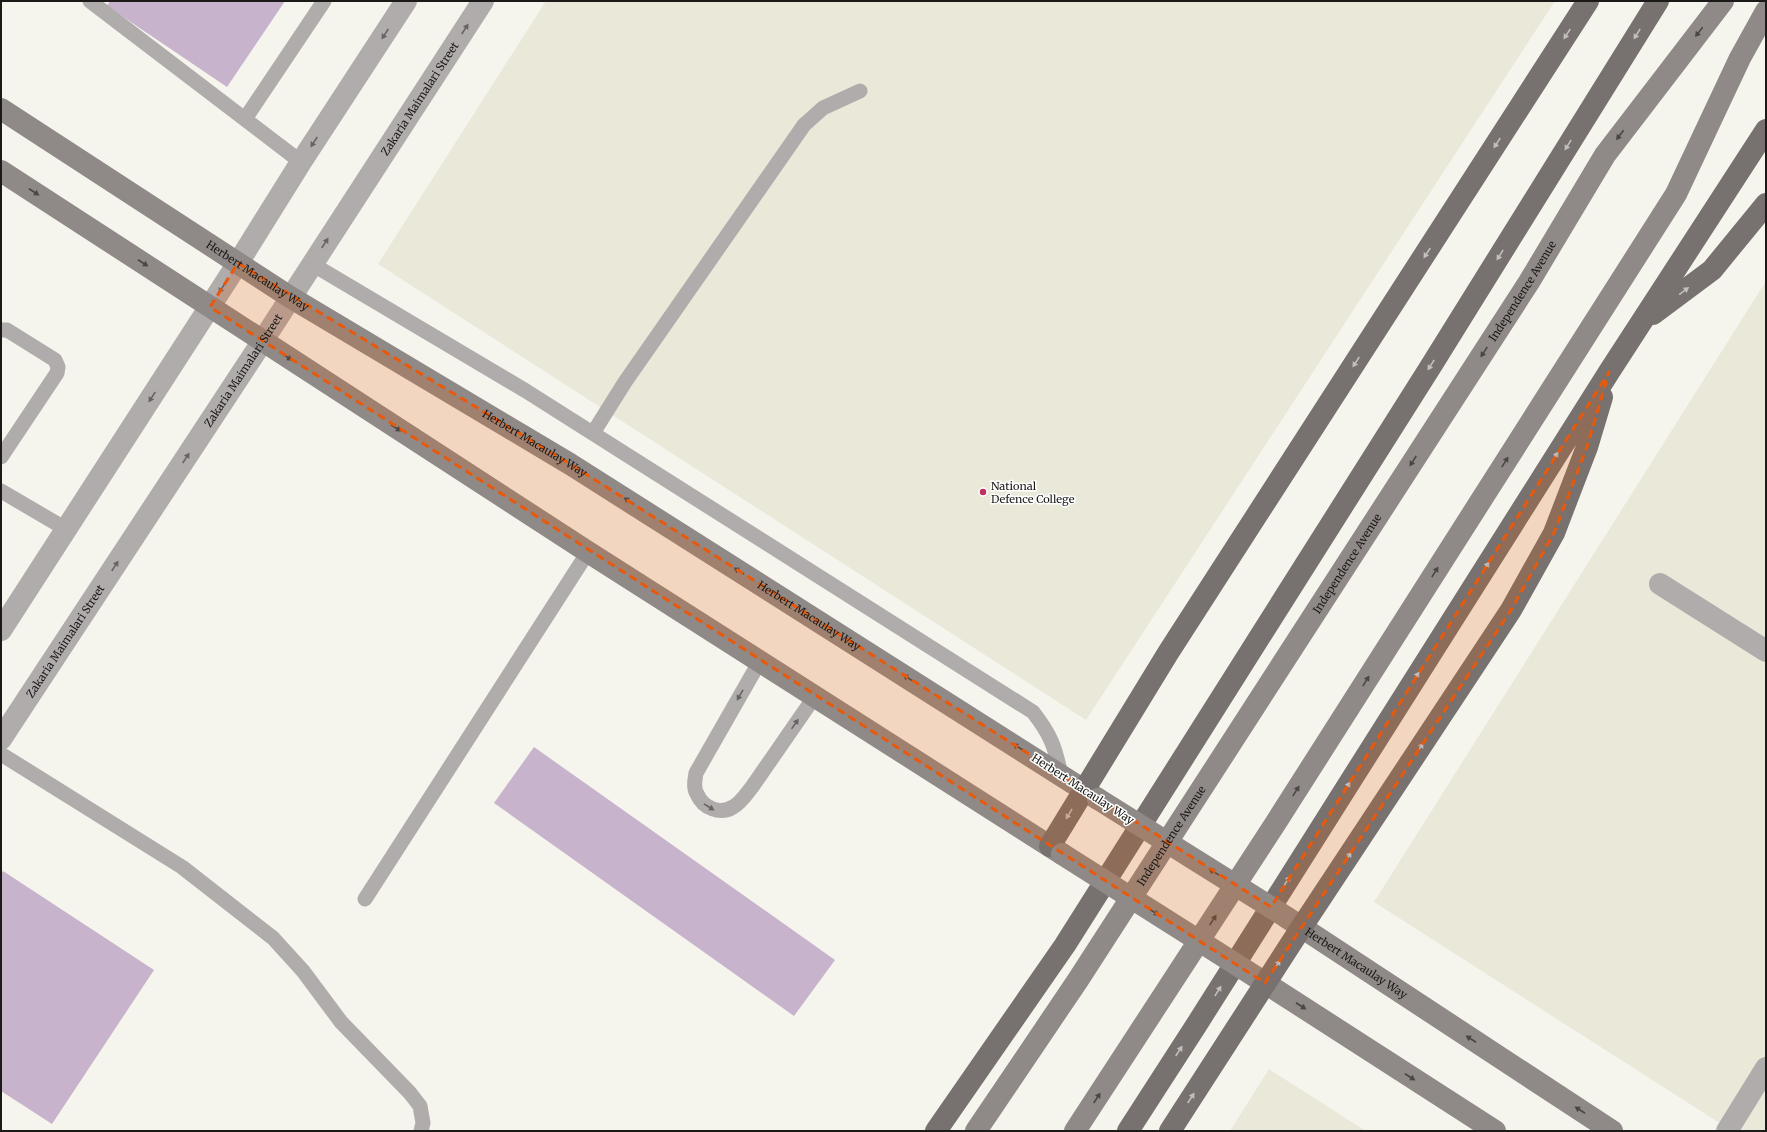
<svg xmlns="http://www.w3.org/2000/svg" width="1767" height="1132" font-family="Merriweather,serif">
<rect width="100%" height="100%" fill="#f6f5ed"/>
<path fill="#eae8d9" d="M 546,1 L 1555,1 L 1086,720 L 378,264 Z
M 1766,281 L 1766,1131 L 1732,1131 L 1374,902 Z
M 1269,1069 L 1366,1131 L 1230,1131 Z"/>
<path fill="#c7b3cc" d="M 110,1 L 285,1 L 227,87 L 107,6 Z
M 534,747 L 835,960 L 794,1016 L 494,803 Z
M 3,871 L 154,970 L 52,1124 L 1,1091 L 1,875 Z"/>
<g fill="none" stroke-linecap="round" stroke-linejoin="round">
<path stroke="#b0acac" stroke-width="15" d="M 90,1 L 301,162
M 245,119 L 324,1
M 312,264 L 526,391 L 1033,712 C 1051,735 1055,747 1061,775
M 1,330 L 7,330 L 55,360 L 58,367 L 57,373 L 1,457
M 593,433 L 625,382 L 804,125 L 823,108 L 860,91
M 1,491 L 66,529
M 760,661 L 696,773 C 695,779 693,788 697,794 C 703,808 720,815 733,807 C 741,803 747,793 752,787 L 815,696
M 1,754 L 182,867 L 273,938 L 303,971 L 341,1022 L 410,1093 L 420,1106 L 423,1123 L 421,1131
M 365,899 L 588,552"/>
<path stroke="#b0acac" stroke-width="22" d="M 1660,584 L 1766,651
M 1727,1131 L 1766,1068"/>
<g stroke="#b0acac" stroke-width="22">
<path d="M 1,630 L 238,263 L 301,162 L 406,1"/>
<path id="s1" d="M 1,739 L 262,342 L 483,1"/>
</g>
<g stroke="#8f8a88" stroke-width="22">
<path id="s2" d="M 1,109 L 290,297 L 570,464 L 1098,799"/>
<path d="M 1,171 L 588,552 L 1062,854"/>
<path id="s3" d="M 1286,917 L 1612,1131"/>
<path d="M 1245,970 L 1495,1131"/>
<path id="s4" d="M 976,1131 L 1078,980 L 1529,282 L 1605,155 L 1723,1"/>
<path d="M 1075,1131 L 1275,824 L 1676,194 L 1740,58 L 1766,11"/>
</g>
<path stroke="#77716f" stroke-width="22" d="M 1653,314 L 1712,270 L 1766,204
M 1050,846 L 1168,653 L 1588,1
M 936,1131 L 1065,945 L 1431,366 L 1658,1
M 1128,1131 L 1197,1024 L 1609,372 L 1766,130
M 1170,1131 L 1301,928 L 1511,610 L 1554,533 L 1587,447 L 1602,397"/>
<path stroke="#8f8a88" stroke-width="22" d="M 1098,799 L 1283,915
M 1062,854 L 1245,970"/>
</g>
<defs><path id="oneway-solid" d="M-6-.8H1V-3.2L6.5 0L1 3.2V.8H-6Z"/></defs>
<g fill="#666362">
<use href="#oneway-solid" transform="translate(465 29) rotate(-57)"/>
<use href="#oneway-solid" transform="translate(385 34) rotate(123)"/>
<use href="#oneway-solid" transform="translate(314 142) rotate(123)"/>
<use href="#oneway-solid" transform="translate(325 243) rotate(-57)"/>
<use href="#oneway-solid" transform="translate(222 288) rotate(123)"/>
<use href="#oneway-solid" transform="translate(152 397) rotate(123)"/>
<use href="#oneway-solid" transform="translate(186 458) rotate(-57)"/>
<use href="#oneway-solid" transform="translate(115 566) rotate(-57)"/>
<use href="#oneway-solid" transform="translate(740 695) rotate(120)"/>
<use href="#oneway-solid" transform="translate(795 724) rotate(-55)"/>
<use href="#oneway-solid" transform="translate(709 807) rotate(32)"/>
</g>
<g fill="#494745">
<use href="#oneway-solid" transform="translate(1699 32) rotate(128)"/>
<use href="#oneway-solid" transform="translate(1620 135) rotate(127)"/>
<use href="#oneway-solid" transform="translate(34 192) rotate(33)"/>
<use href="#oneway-solid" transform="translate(143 263) rotate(33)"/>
<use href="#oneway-solid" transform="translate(1484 352) rotate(123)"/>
<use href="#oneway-solid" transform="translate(287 357) rotate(33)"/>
<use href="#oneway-solid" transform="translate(396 428) rotate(33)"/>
<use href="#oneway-solid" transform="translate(1413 461) rotate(123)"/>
<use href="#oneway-solid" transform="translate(1505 462) rotate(-58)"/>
<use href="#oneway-solid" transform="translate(629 501) rotate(-148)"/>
<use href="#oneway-solid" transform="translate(739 571) rotate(-148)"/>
<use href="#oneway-solid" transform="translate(1435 572) rotate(-58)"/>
<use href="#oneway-solid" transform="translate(908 678) rotate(-148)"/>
<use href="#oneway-solid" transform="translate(1366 681) rotate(-58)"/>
<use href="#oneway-solid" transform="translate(1018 747) rotate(-148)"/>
<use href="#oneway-solid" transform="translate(1296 791) rotate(-58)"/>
<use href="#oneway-solid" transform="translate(1214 872) rotate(-148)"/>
<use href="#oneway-solid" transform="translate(1154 912) rotate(32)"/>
<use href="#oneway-solid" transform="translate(1213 920) rotate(-57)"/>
<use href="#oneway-solid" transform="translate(1301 1006) rotate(33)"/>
<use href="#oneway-solid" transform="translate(1471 1039) rotate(-147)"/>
<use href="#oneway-solid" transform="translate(1410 1077) rotate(33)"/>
<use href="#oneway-solid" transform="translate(1097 1098) rotate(-57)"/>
<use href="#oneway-solid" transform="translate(1580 1110) rotate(-147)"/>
</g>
<g fill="#c2bfbe">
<use href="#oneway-solid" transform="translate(1567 34) rotate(123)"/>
<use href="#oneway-solid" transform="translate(1637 34) rotate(122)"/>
<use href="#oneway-solid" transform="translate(1497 143) rotate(123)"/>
<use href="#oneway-solid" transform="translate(1568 145) rotate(122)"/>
<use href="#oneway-solid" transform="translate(1427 253) rotate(123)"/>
<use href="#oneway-solid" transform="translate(1500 255) rotate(122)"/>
<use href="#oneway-solid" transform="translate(1684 291) rotate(-37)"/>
<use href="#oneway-solid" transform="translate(1356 362) rotate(123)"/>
<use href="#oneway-solid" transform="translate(1431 365) rotate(122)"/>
<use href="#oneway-solid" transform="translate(1555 457) rotate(-58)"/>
<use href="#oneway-solid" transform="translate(1486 567) rotate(-58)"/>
<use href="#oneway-solid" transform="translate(1416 677) rotate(-58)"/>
<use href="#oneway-solid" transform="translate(1420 748) rotate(-57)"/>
<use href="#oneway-solid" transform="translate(1347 787) rotate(-58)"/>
<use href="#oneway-solid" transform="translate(1069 814) rotate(121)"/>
<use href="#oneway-solid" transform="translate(1348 857) rotate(-57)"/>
<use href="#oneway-solid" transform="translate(1287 881) rotate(-58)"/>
<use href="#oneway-solid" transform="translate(1277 965) rotate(-57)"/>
<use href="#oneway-solid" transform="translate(1218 991) rotate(-58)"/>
<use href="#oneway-solid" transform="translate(1179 1051) rotate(-57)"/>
<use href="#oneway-solid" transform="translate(1191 1098) rotate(-57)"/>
</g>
<path fill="#e8590c" fill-opacity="0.2" stroke="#e8590c" stroke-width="3" stroke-dasharray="8 5" stroke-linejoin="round" d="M 238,263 L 570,464 L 1271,907 L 1609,372 L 1587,447 L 1554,533 L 1511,610 L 1265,983 L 210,307 Z"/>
<circle fill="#bd3061" stroke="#fff" stroke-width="1.5" cx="983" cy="492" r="4"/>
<g text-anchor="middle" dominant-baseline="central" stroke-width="3" stroke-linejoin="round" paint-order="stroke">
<g font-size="11" fill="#1b1a18" stroke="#fff">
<text stroke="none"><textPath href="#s1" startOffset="765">Zakaria Maimalari Street</textPath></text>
<text stroke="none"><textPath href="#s2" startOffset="306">Herbert Macaulay Way</textPath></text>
<text stroke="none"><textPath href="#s4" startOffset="1002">Independence Avenue</textPath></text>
<text stroke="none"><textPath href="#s1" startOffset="441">Zakaria Maimalari Street</textPath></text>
<text stroke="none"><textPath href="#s2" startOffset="630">Herbert Macaulay Way</textPath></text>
<text stroke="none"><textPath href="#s4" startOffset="678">Independence Avenue</textPath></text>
<text stroke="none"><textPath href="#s2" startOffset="954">Herbert Macaulay Way</textPath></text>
<text stroke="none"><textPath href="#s1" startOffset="117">Zakaria Maimalari Street</textPath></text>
<text transform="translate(1083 789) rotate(33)">Herbert Macaulay Way</text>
<text stroke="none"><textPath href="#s4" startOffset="354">Independence Avenue</textPath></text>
<text stroke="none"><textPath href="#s3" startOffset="84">Herbert Macaulay Way</textPath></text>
</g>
<g font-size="11" fill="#1b1a18" stroke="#fff" text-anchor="start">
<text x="991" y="486">National<tspan x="991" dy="13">Defence College</tspan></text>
</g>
</g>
<rect width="1767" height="1132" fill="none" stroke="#1b1a18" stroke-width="4"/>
</svg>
